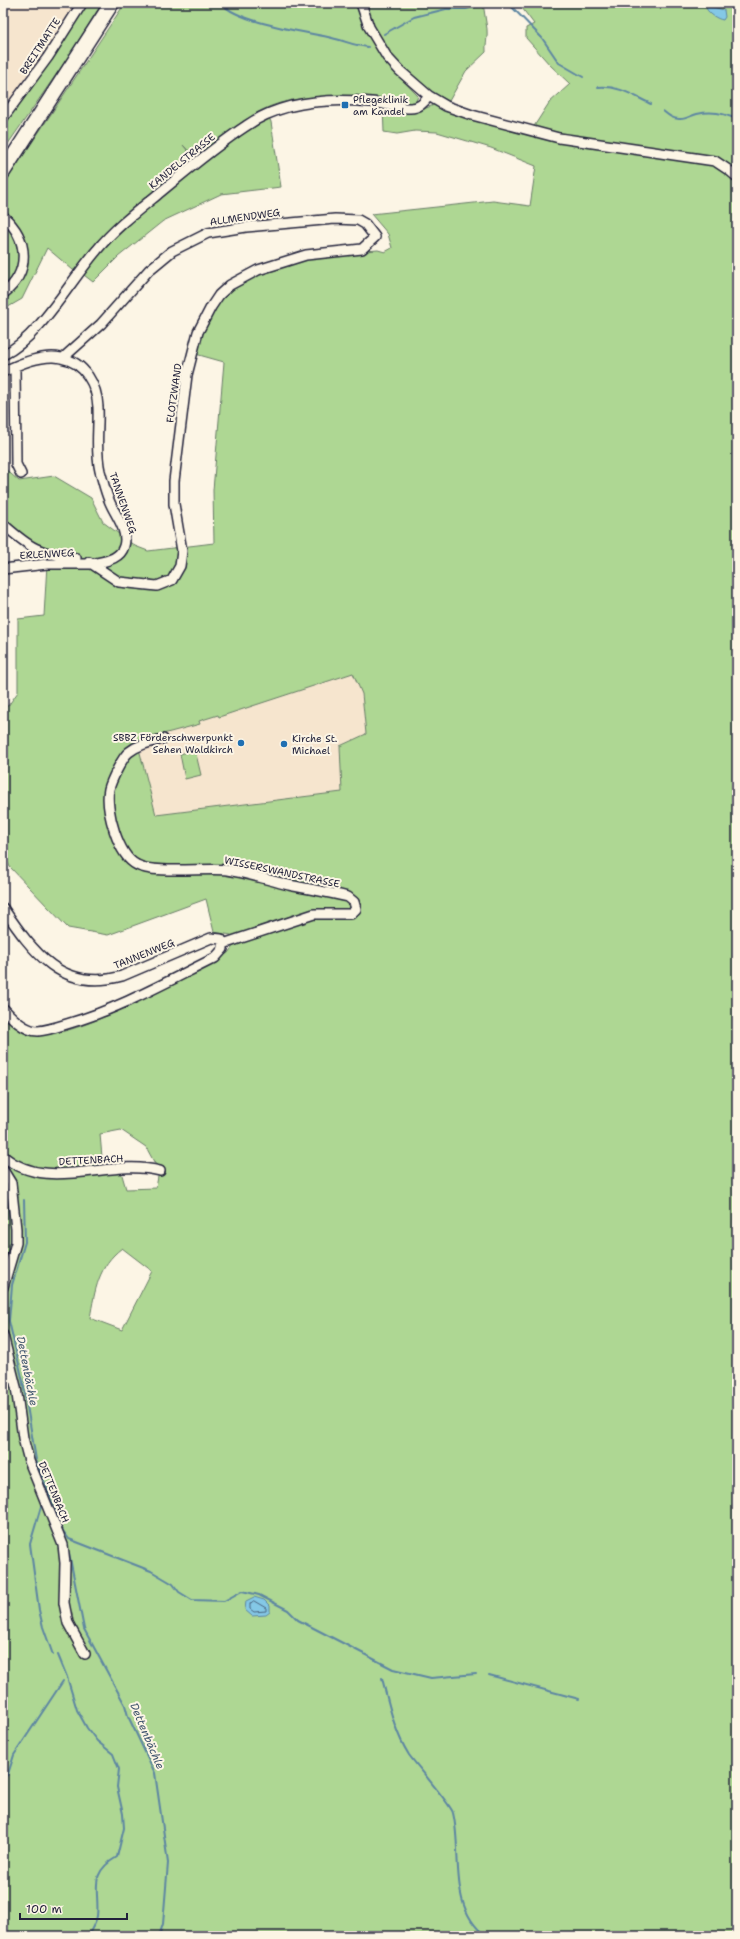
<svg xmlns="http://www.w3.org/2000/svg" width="740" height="1939" font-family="'Shantell Sans',sans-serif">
<rect width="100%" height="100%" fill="#fcf5e5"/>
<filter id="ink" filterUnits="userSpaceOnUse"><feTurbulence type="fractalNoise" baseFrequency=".025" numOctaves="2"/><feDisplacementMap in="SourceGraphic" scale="8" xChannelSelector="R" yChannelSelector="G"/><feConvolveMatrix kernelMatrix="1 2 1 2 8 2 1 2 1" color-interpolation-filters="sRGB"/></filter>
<g filter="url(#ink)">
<path fill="#f6e5ce" d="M 3,3 L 83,3 L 3,118 Z
M 353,673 L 362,693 L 366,734 L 340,746 L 342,792 L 156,815 L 137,741 L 200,724 L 199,721 L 218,715 L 219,717 Z"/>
<path fill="#aed793" stroke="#687c67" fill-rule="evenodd" d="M 83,3 L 102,3 L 67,59 L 3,151 L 3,118 Z
M 125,3 L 356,3 L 359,14 L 369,11 L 367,3 L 483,3 C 484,12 486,20 487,29 C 488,37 485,45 486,52 L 466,71 L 449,101 L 428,90 L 390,56 L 382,59 L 418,96 L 415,104 L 407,105 C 360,100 307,88 262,110 C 238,122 217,142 196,159 L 183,145 L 197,162 L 267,113 L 271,122 L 281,187 L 221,194 L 163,221 L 118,257 L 93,282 L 80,272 L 73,270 L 47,248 L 22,299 L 3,310 L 3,186 Z
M 517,3 L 737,3 L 737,1936 L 3,1936 L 3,1013 C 9,1019 17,1030 26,1033 C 69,1047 186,975 228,953 L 234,945 L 234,940 L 231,935 L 214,932 L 206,899 L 108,935 L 68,928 L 10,867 L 3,852 L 3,706 L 8,706 L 18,692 L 18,619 L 44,616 L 47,564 L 41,551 L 3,524 L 3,467 L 19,481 L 54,476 L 91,498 L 103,522 L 135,546 L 148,551 L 214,543 L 213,490 L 224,362 L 192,353 L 198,332 L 230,285 L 293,257 L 378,250 L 385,252 L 392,248 L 388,234 L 371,214 L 493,201 L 530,206 L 536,166 L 491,148 L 437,132 L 415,131 L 397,134 L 384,132 L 383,106 L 418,111 L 434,105 L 446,106 L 531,131 L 549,103 L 570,84 L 550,65 L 526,38 L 526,28 L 534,24 L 519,4 ZM 353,673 L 362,694 L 366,734 L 340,746 L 342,792 L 156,815 L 137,741 L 200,724 L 199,721 L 218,715 L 219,717 ZM 121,1130 L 146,1147 L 159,1171 L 156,1188 L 126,1189 L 120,1168 L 103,1169 L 100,1134 ZM 122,1248 L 152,1271 L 122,1330 L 90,1318 C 95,1290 98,1266 122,1248 Z
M 195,750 L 201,775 L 185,779 L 180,754 Z"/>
<path fill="#84c8e6" stroke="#5d86a2" d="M 709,6 L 724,10 L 725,17 L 723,20 C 717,19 709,14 706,8 Z
M 254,1597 L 264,1600 L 270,1606 L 270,1612 L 266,1615 L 252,1616 L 245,1610 L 246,1601 Z"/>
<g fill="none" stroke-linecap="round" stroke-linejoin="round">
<path stroke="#49647f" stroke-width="1" d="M 254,1601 L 266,1608 L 266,1611 L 254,1612 L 250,1609 L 250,1604 Z"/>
<path stroke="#5d86a2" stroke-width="2" d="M 221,3 C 238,23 306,32 332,38 C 345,41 355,46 368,47
M 494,3 L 510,5 L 542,38 L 559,63 L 583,77
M 384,34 L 414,17 L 446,9 L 466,9 L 491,3
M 598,87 C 618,85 634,96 651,104
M 663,111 C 668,115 672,119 679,119 C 685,120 692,115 697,114 C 711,111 725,113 737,120
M 24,1200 L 25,1242 L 12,1285 L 9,1321 L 23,1382 L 36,1460 L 63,1531 L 69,1539 L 151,1571 L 173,1584 L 179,1592 L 192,1600 L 224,1601 L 242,1591 L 259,1595 L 288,1610 L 298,1620 L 393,1669 L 431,1678 L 476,1674
M 42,1503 L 30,1544 L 39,1610 L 43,1627 L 53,1655
M 69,1553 L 84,1629 L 125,1705 L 128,1716 L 155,1773 L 168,1863 L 163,1924 L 159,1936
M 58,1655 L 67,1677 L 77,1710 L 87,1728 L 97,1741 L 113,1754 L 119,1769 L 117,1787 L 123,1814 L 124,1828 L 117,1857 C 87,1874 100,1891 97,1916 C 96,1922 91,1930 88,1936
M 489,1675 L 579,1699
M 382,1678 C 389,1705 394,1731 409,1755 C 417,1766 452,1806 453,1813 C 463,1854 447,1906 486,1936
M 3,1780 L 8,1774 L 14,1755 L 63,1681"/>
<defs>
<path id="minor" d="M 361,3 L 369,27 L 387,57 L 399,70 L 429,96 L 446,106 L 472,115 L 559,138 L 715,161 L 730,171 L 737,177
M 3,118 L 48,57 L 81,5
M 3,216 C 29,239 31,272 3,294
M 3,355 C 39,338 70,281 97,250 C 114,229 136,212 157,195 C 186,171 214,147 246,126 C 282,101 328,98 371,102 C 384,103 397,109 410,108 C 419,108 424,103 429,96
M 15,367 L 16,464 L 21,474
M 3,372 C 19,364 43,354 61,358 C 85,362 97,386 98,407 C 99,429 95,450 100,471 C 103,481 105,491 109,500 C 114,514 129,530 124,546 C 120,560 104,561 92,564 L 89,562
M 3,524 C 30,548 39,554 76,558
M 3,569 L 47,564 L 92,564 L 119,582 L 157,586 L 172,580 L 180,566 L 182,551 L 174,504 L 174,481 L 187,375 L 198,332 L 211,307 L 219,295 L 230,285 L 258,270 L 306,255 L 362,249 L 375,237 L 365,224 L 358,220 L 335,219 L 246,227 L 208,233 L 172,251 L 149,270 L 101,324 L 63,358
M 163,739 C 151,742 139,744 129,752 C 123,756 111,781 109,789 C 105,809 118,856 137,865 C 153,874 204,868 227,870 C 248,873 268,880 289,885 C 309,889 328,892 348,897 L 354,902 L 356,909 L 351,914 L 314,914 L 223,944
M 3,908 C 33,952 62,993 122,976 L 211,938 L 221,939 L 223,944
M 3,1008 C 11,1017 24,1031 38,1031 C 49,1030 60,1026 70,1023 C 121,1008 168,981 215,958 L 223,949 L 223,944
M 3,1156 C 48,1194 110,1157 160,1171
M 3,1170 L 11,1183 L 16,1229 L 16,1243 L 3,1287
M 3,1335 L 16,1387 L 23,1438 L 29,1461 L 63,1545 L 65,1563 L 64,1603 L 68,1623 L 85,1654"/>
<path id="highway" d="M 3,172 L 112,3"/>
</defs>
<use href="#minor" stroke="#22223b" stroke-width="12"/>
<use href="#highway" stroke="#22223b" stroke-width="17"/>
<use href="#minor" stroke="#fcf5e5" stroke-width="9"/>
<use href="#highway" stroke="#fcf5e5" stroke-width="14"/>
</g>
</g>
<g fill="#1f6fb2" stroke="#fcf5e5" stroke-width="1.5">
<rect x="341" y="101" width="8" height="8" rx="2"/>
<circle cx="241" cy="743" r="4"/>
<circle cx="284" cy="744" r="4"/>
</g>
<g text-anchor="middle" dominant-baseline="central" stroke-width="4" stroke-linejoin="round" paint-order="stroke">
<g font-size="10" fill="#22223b" stroke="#fcf5e5">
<text transform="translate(40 46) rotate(-57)">BREITMATTE</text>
<text transform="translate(182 161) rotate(-39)">KANDELSTRASSE</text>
<text transform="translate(245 217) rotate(-8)">ALLMENDWEG</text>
<text transform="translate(174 393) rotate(-82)">FLOTZWAND</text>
<text transform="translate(123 503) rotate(71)">TANNENWEG</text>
<text transform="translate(47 554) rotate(-3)">ERLENWEG</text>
<text transform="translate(282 872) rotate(12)">WISSERSWANDSTRASSE</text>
<text transform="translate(144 954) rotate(-22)">TANNENWEG</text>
<text transform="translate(91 1160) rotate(-3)">DETTENBACH</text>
<text transform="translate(54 1492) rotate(68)">DETTENBACH</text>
</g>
<g font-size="10" fill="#22223b" stroke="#fcf5e5" text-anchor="start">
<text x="353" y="99">Pflegeklinik<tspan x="353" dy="12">am Kandel</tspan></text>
<text x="233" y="737" text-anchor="end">SBBZ Förderschwerpunkt<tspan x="233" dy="12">Sehen Waldkirch</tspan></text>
<text x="292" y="738">Kirche St.<tspan x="292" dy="12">Michael</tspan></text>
</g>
<g font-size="11" font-style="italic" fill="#3f546e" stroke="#fcf5e5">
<text transform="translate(27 1371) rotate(79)">Dettenbächle</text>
<text transform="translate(147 1736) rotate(67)">Dettenbächle</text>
</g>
</g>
<rect width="740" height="1939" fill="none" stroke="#fcf5e5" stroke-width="16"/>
<rect x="8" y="8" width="724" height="1923" fill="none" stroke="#22223b" stroke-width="1.5" filter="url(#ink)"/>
<path d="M20 1913v6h107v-6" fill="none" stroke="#22223b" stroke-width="2"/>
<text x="26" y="1913" font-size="12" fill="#22223b" stroke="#fcf5e5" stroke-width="3" paint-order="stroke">100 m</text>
</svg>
